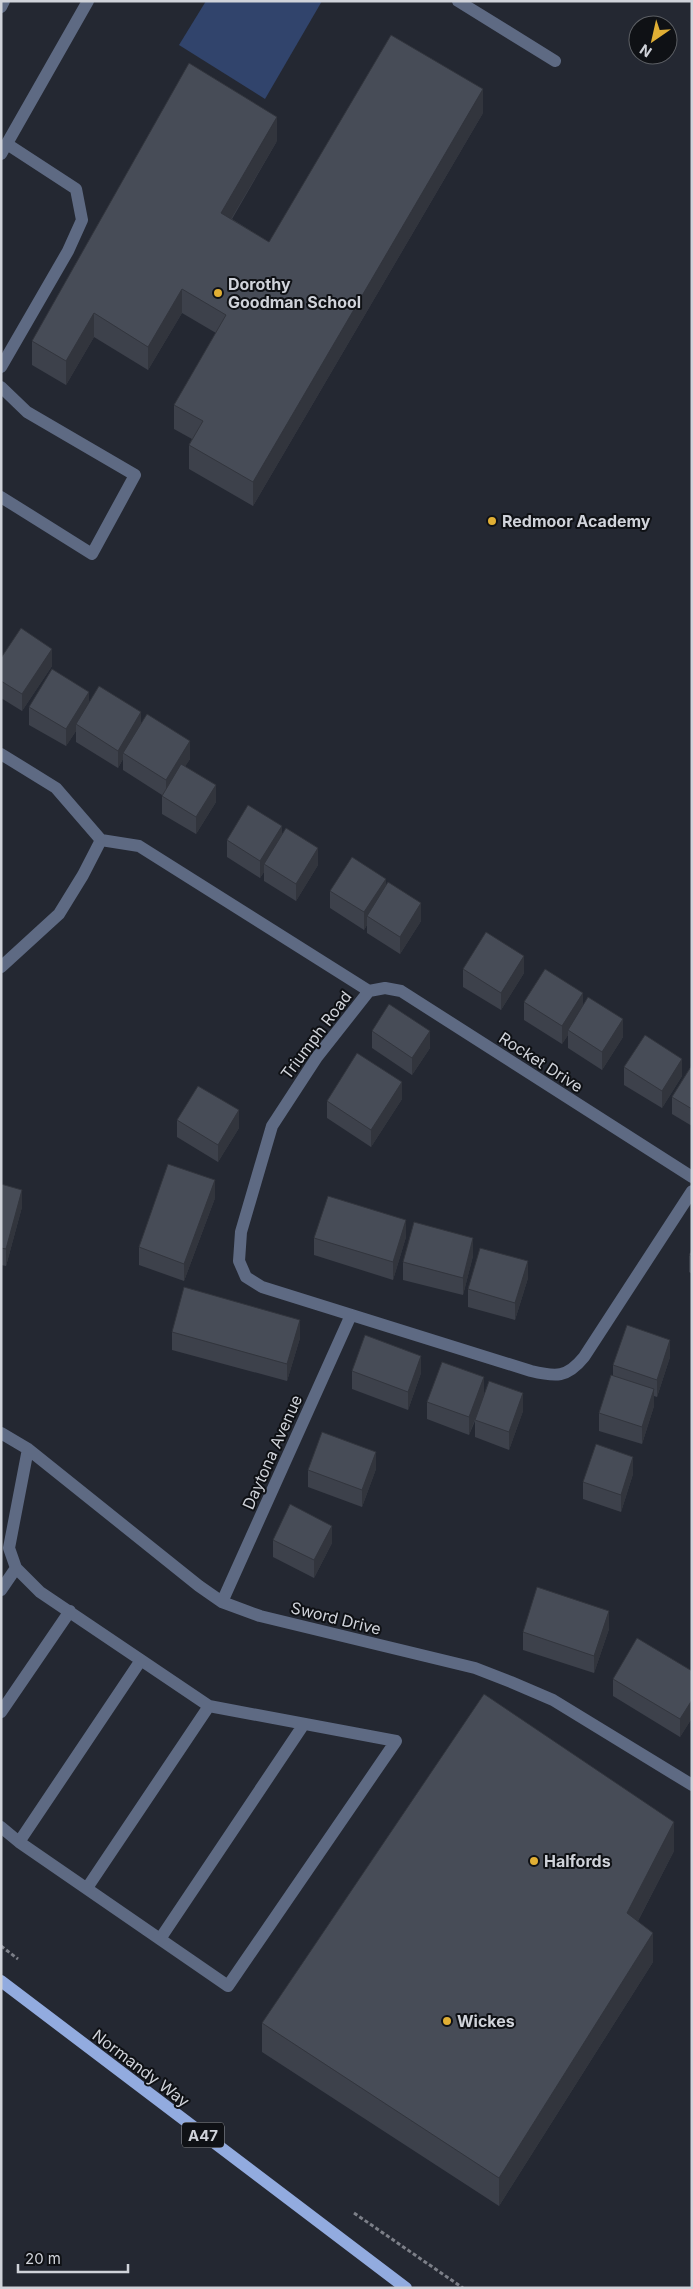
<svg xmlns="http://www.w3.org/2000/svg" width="693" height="2289" font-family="Inter,sans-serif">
<rect width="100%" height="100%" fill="#242832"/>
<path fill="#31446c" d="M 206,1 L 322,1 L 265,99 L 179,45 Z"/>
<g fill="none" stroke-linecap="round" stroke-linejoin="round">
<path stroke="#7c7f88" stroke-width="3" stroke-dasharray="4 2.5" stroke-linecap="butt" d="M 1,1946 L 18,1959
M 354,2213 L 463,2288"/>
<path stroke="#5e6a83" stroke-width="12" d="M 458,1 L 555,61
M 1,7 L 4,1
M 1,154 L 88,1
M 1,367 L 68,251 L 82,220 L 76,189 L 7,144
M 1,387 L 27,412 L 135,475 L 92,554 L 1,497
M 1,754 L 56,788 L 101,840
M 101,840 L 139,846 L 369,991 L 317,1057 L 272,1126 L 241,1232 L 239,1261 L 246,1277 L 262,1287 L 531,1371 C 556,1377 567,1378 584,1357 L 692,1191
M 1,967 L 59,914 L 83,875 L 101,840
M 369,991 L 385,988 L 401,991 L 692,1177
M 1,1433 L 28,1449 L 199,1586 L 222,1602 L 260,1616 L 475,1668 L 511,1682 L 553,1700 L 692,1785
M 1,1590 L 16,1568
M 222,1602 L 351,1315
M 1,1712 L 70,1611
M 1,1827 L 19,1842 L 228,1986 L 396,1741 L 209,1706 L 40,1592 L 16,1568 L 9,1548 L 28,1449
M 19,1842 L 141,1660
M 87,1888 L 209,1706
M 160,1939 L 304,1724"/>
<path stroke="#92abdf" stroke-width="12" d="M 1,1981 L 406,2288"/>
</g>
<path fill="#3d414b" d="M 483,113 L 253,506 L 189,469 L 189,445 L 192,439 L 174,429 L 174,405 L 216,333 L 182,313 L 148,370 L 94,337 L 66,385 L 32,365 L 32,341 L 277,141 L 232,219 L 269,242 Z
M 1,658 L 52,666 L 22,711 L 1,698 Z
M 89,703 L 141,725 L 190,759 L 185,766 L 216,802 L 196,834 L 162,814 L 162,795 L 123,770 L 123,759 L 118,768 L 76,742 L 76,731 L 66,746 L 29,725 L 29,707 Z
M 282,836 L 318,865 L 296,901 L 264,881 L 264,872 L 260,878 L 227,857 L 227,840 Z
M 386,886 L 421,921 L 400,954 L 367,933 L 367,925 L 364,930 L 330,908 L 330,891 Z
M 463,969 L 524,973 L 501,1010 L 463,987 Z
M 524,1002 L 583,1005 L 623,1037 L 602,1070 L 568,1048 L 568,1035 L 562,1044 L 524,1020 Z
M 372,1031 L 430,1048 L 412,1075 L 372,1048 Z
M 692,1065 L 692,1126 L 672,1114 L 672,1097 Z
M 624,1067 L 682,1076 L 662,1108 L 624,1085 Z
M 402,1099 L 371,1147 L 327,1118 L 327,1101 Z
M 177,1120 L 239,1128 L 218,1162 L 177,1137 Z
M 1,1184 L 22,1207 L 6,1266 L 1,1265 Z
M 215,1198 L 184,1281 L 139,1265 L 139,1247 Z
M 406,1237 L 393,1280 L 314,1255 L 314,1238 Z
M 692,1250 L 692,1274 L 689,1272 L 689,1255 Z
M 473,1256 L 463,1295 L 403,1280 L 403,1262 Z
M 528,1278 L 515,1320 L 468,1307 L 468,1289 Z
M 172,1332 L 300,1338 L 287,1381 L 172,1350 Z
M 670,1357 L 657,1397 L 654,1396 L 654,1406 L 642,1444 L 599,1431 L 599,1413 L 613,1375 L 613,1365 Z
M 352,1371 L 421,1373 L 408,1410 L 352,1389 Z
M 484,1394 L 523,1411 L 509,1450 L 475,1437 L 475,1421 L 469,1435 L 427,1419 L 427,1402 Z
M 376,1469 L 362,1507 L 308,1487 L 308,1470 Z
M 633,1474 L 621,1512 L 583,1499 L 583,1482 Z
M 273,1540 L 332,1543 L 314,1578 L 273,1557 Z
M 609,1629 L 594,1673 L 523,1650 L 523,1632 Z
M 692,1671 L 692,1718 L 680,1737 L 613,1696 L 613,1679 Z
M 674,1851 L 638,1921 L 653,1962 L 499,2206 L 262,2052 L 262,2023 Z"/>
<path fill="#32353d" d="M 483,89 L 483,113 L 253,506 L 253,482 Z
M 277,117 L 277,141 L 221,236 L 221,213 Z
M 182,289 L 182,313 L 148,370 L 148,347 Z
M 94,313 L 94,337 L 66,385 L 66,361 Z
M 52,649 L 52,666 L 22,711 L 22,694 Z
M 89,692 L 89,709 L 76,724 L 76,731 L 66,746 L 66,729 Z
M 141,712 L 141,730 L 123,753 L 123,759 L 118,768 L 118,751 Z
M 190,741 L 190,759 L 166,797 L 166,780 Z
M 216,785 L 216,802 L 196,834 L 196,817 Z
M 282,826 L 282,844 L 264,864 L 264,872 L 260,878 L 260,861 Z
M 318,848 L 318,865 L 296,901 L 296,884 Z
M 386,879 L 386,896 L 367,916 L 367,925 L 364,930 L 364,912 Z
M 421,903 L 421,921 L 400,954 L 400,937 Z
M 524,956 L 524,973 L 501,1010 L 501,993 Z
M 583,993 L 583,1011 L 568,1030 L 568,1035 L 562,1044 L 562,1026 Z
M 623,1019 L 623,1037 L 602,1070 L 602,1052 Z
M 430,1031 L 430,1048 L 412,1075 L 412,1058 Z
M 682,1059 L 682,1076 L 662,1108 L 662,1091 Z
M 402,1082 L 402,1099 L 371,1147 L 371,1130 Z
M 239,1110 L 239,1128 L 218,1162 L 218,1145 Z
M 215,1180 L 215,1198 L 184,1281 L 184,1264 Z
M 22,1190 L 22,1207 L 6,1266 L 6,1249 Z
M 406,1220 L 406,1237 L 393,1280 L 393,1262 Z
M 473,1238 L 473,1256 L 463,1295 L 463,1278 Z
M 528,1261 L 528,1278 L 515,1320 L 515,1303 Z
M 300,1320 L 300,1338 L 287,1381 L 287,1364 Z
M 670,1340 L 670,1357 L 657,1397 L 657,1380 Z
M 421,1356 L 421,1373 L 408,1410 L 408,1392 Z
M 484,1377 L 484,1395 L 469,1435 L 469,1417 Z
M 654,1389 L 654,1406 L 642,1444 L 642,1427 Z
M 523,1393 L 523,1411 L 509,1450 L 509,1432 Z
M 376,1452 L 376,1469 L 362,1507 L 362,1490 Z
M 633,1457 L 633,1474 L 621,1512 L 621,1495 Z
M 332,1526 L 332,1543 L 314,1578 L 314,1560 Z
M 609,1611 L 609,1629 L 594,1673 L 594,1656 Z
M 692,1700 L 692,1718 L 680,1737 L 680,1719 Z
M 674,1822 L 674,1851 L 627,1942 L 627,1913 Z
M 653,1933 L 653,1962 L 499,2206 L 499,2178 Z"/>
<path fill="#474c57" stroke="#32353d" d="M 391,35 L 483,89 L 253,482 L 189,445 L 203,421 L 174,405 L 226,315 L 182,289 L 148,347 L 94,313 L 66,361 L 32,341 L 189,63 L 277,117 L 221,213 L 269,242 Z
M 21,628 L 52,649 L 22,694 L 1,681 L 1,658 Z
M 52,669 L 89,692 L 66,729 L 29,707 Z
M 99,686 L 141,712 L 118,751 L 76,724 Z
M 147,714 L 190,741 L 166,780 L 123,753 Z
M 181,764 L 216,785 L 196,817 L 162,796 Z
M 248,805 L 282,826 L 260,861 L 227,840 Z
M 286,828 L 318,848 L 296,884 L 264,864 Z
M 352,857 L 386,879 L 364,912 L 330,891 Z
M 388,882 L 421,903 L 400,937 L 367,916 Z
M 486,932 L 524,956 L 501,993 L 463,969 Z
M 545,969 L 583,993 L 562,1026 L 524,1002 Z
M 588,997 L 623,1019 L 602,1052 L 568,1030 Z
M 389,1004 L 430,1031 L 412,1058 L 372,1031 Z
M 645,1035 L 682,1059 L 662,1091 L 624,1067 Z
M 357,1053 L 402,1082 L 371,1130 L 327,1101 Z
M 692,1065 L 692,1109 L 672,1097 Z
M 198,1086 L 239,1110 L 218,1145 L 177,1120 Z
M 168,1164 L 215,1180 L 184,1264 L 139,1247 Z
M 1,1184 L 22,1190 L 6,1249 L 1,1248 Z
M 328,1196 L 406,1220 L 393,1262 L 314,1238 Z
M 414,1222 L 473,1238 L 463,1278 L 403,1262 Z
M 480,1248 L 528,1261 L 515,1303 L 468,1289 Z
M 692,1250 L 692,1257 L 689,1255 Z
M 184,1287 L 300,1320 L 287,1364 L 172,1332 Z
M 627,1325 L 670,1340 L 657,1380 L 613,1365 Z
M 365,1335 L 421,1356 L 408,1392 L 352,1371 Z
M 442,1362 L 484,1377 L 469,1417 L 427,1402 Z
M 611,1375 L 654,1389 L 642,1427 L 599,1413 Z
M 489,1381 L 523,1393 L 509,1432 L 475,1420 Z
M 322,1432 L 376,1452 L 362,1490 L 308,1470 Z
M 596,1444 L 633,1457 L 621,1495 L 583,1482 Z
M 290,1504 L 332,1526 L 314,1560 L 273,1540 Z
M 537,1587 L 609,1611 L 594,1656 L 523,1632 Z
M 637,1638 L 692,1671 L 692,1700 L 680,1719 L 613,1679 Z
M 484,1694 L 674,1822 L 627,1913 L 653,1933 L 499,2178 L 262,2023 Z"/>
<g fill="#e1af34" stroke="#0f1115" stroke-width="2">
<circle cx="218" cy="293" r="5"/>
<circle cx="492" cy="521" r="5"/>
<circle cx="534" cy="1861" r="5"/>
<circle cx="447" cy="2021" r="5"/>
</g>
<g text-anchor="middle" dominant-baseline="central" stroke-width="4" stroke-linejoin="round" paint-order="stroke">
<rect fill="#0f1115" stroke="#96999f" stroke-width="1" x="182" y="2122.5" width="42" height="25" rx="4"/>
<g font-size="15" font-weight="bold" fill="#d0d3da">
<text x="203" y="2135">A47</text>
</g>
<g font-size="16" font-weight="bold" fill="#d0d3da" stroke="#0f1115" text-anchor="start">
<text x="228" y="284">Dorothy<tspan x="228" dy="18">Goodman School</tspan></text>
<text x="502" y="521">Redmoor Academy</text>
<text x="544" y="1861">Halfords</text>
<text x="457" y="2021">Wickes</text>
</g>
<g font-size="16" fill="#d0d3da" stroke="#0f1115">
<text transform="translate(316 1035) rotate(-53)">Triumph Road</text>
<text transform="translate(541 1062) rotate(33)">Rocket Drive</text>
<text transform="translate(272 1452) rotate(-66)">Daytona Avenue</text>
<text transform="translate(336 1618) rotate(14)">Sword Drive</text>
<text transform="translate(141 2068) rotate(37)">Normandy Way</text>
</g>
</g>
<rect width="693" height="2289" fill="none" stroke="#d0d3da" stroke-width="5"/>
<g transform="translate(653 40) rotate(214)"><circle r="24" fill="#0f1115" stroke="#5c5f64"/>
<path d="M0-4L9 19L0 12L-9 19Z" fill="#e1af34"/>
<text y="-8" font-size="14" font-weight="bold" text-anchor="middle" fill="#d0d3da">N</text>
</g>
<path d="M18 2264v8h110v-8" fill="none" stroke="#d0d3da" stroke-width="2.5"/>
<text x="25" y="2264" font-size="15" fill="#d0d3da" stroke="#0f1115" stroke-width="4" paint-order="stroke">20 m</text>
</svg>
